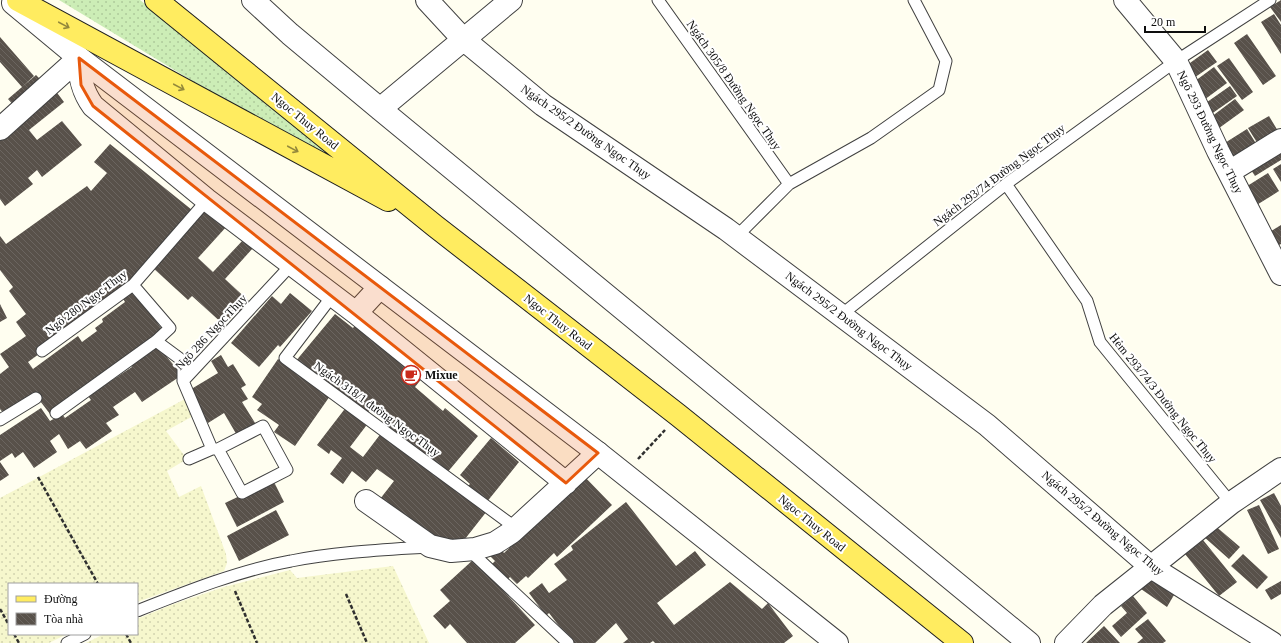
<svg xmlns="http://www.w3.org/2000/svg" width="1281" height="643" font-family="'Times New Roman',serif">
<defs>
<pattern id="farmland-dots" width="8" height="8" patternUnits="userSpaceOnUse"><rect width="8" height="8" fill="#f6f7cd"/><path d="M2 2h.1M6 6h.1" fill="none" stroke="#d2d3af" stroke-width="1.8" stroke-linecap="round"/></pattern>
<pattern id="grass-dots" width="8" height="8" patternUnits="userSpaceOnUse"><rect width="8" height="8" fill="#ccedb6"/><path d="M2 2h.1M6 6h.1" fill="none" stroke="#aeca9b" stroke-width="1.8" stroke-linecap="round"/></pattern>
<pattern id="building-back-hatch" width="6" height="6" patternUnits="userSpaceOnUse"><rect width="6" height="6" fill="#58514a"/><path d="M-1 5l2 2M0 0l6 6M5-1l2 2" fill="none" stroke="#6b6560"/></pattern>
</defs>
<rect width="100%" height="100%" fill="#fffef0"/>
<path fill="url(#farmland-dots)" d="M 185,399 L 195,415 L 166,431 L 187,459 L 167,471 L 179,497 L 201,486 L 226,554 L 227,563 L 224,571 L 137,602 L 137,584 L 9,584 L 9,634 L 67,634 L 49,643 L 0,643 L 0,498 Z
M 393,566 L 429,643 L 86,643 L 104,634 L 137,634 L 137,619 L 171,605 L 224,587 L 290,570 L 297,578 Z"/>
<path fill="url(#grass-dots)" d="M 59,0 L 140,0 L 293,123 L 372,190 Z"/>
<path fill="url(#building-back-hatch)" d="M 1281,0 L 1281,22 L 1270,7 Z
M 1274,14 L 1281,25 L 1281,54 L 1261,22 Z
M 1247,34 L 1276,76 L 1263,85 L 1234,43 Z
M 0,37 L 34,76 L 22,87 L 0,62 Z
M 1208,50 L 1217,62 L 1191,80 L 1183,68 Z
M 1229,58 L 1253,92 L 1242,100 L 1217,66 Z
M 1214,67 L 1227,83 L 1204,100 L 1191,84 Z
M 36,75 L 45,84 L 16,108 L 8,99 Z
M 1230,86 L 1237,96 L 1207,117 L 1200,107 Z
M 55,90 L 64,102 L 29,130 L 37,140 L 62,121 L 82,145 L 42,177 L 37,170 L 28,178 L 33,184 L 5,206 L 0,199 L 0,134 Z
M 1235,99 L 1244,110 L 1215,131 L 1207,120 Z
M 1269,116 L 1281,136 L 1261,149 L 1248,128 Z
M 1247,129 L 1260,150 L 1233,166 L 1220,146 Z
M 110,144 L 192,210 L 149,263 L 118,290 L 36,349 L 39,354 L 28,362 L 33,369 L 78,336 L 82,342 L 97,331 L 95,328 L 103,322 L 102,319 L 125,302 L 122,297 L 133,289 L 164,332 L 50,414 L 34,393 L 4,414 L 0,409 L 0,374 L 9,367 L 0,354 L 26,336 L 16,322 L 26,314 L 9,291 L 13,287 L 0,270 L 0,236 L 6,244 L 87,186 L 91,191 L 107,173 L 94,162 Z
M 1281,150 L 1281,160 L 1255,176 L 1247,164 Z
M 1281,164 L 1281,182 L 1273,169 Z
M 1268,173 L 1279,191 L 1255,206 L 1244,188 Z
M 207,208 L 227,226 L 198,258 L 213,272 L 244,239 L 253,248 L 225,279 L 251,303 L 242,313 L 238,310 L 224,325 L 192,296 L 188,300 L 152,267 Z
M 1281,225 L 1281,244 L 1277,246 L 1268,233 Z
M 290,293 L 312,311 L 280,347 L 278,345 L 259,367 L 231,343 L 272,296 L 281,304 Z
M 0,304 L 7,318 L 0,322 Z
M 335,314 L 353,328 L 358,322 L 423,377 L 415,387 L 443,411 L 445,408 L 478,436 L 446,474 L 382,425 L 390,417 L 375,404 L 366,415 L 295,362 Z
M 156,344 L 182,375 L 142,402 L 135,392 L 113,407 L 119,415 L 106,423 L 112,431 L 86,449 L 80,441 L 68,449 L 59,434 L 50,441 L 57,452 L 34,468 L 23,452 L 15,458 L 12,453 L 0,461 L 0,435 L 41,408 L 50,421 L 62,414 L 65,418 L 91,400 L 88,396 L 132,367 L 129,362 Z
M 221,355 L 228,367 L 233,364 L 246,385 L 241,388 L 248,399 L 242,402 L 257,426 L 238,437 L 224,413 L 208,423 L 188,391 L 218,373 L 211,361 Z
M 278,359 L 330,396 L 295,446 L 274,432 L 279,425 L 257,410 L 262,404 L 252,397 Z
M 347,406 L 369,422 L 350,447 L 363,457 L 382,432 L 487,511 L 465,539 L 444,544 L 380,499 L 394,481 L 377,469 L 366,482 L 352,471 L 343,484 L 330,474 L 342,458 L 331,450 L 329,454 L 317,445 Z
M 491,438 L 519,462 L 486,503 L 467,487 L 470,484 L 460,475 Z
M 0,462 L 9,475 L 0,481 Z
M 581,473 L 612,505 L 557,557 L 554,553 L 528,578 L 526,576 L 517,584 L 510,577 L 506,581 L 490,566 L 495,561 L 488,554 L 497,545 L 504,553 L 558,502 Z
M 273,480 L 284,502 L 237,527 L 225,503 Z
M 1274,493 L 1281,506 L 1281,538 L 1260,500 Z
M 626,502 L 676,566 L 695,551 L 706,565 L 657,603 L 674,625 L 730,582 L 762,609 L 768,603 L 793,636 L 784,643 L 655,643 L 653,641 L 650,643 L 623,643 L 628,639 L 616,623 L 595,643 L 572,643 L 549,613 L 546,616 L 529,593 L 542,583 L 549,593 L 567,580 L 554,564 L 573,550 L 571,546 Z
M 1259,505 L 1279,549 L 1268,554 L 1247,510 Z
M 276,510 L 289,535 L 239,561 L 227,536 Z
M 1213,524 L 1240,547 L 1229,559 L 1203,536 Z
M 1203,540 L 1237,582 L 1219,596 L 1185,554 Z
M 1243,554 L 1268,577 L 1257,589 L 1231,566 Z
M 474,559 L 535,625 L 515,643 L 467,643 L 450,624 L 445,629 L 433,616 L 450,601 L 440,590 Z
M 1148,578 L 1174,595 L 1167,607 L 1141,589 Z
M 1281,581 L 1281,594 L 1271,600 L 1265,590 Z
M 1133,596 L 1147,613 L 1121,637 L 1112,626 L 1127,613 L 1121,606 Z
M 1148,619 L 1166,641 L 1163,643 L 1137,643 L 1143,638 L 1135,629 Z
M 1104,626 L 1120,643 L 1086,643 Z"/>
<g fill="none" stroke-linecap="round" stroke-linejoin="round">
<defs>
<path id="service" d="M 658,0 L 789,184
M 1006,184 L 1087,301 L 1100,342 L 1231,503
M 736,237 L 789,184 L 871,138 L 939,90 L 946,61 L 914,0
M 333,295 L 285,358 L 516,528
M 841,315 L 1006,184 L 1176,61 L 1270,0
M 156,341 L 183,361 L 183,381
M 42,351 L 133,285 L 207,200
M 56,413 L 156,341 L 170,328 L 133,285
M 0,420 L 36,398
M 212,449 L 183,381 L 292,264
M 189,459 L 212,449 L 218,449 L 263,426 L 287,470 L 242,493 L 218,449
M 469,550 L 568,643
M 137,611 C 185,592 240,570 291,561 C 336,552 382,550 428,547
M 67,643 L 85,634"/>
<path id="minor" d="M 253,0 L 290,34 L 380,109 L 1029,643
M 427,0 L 463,39 L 543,105 L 726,229 L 987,425 L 1151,567 L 1272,643
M 1125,0 L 1176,61 L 1218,151 L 1281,274
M 79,58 C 79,76 82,91 93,106 L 207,200 L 356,313 L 566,483
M 380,109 L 511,0
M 0,129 L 79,58
M 1229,172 L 1281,140
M 356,313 L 380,287
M 366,501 L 430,546 L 451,551 L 475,549 L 495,543 L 512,532 L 598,453
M 1066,643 L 1103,605 L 1231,503 L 1281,469"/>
<path id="tertiary" d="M 13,3 L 78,57 L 598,453 L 837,643"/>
<path id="primary" d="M 18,0 L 388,200
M 156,0 L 435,226 L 678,415 L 962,643"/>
</defs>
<use href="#service" stroke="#414141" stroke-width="13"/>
<use href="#minor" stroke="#414141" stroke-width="24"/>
<use href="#tertiary" stroke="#414141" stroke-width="24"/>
<use href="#primary" stroke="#1f1f1f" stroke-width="24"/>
<path stroke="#303030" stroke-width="2.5" stroke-dasharray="4 2" stroke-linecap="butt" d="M 638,459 L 665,430
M 38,477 L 98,584
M 235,591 L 257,643
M 346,594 L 367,643
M 0,609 L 9,625
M 14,634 L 19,643
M 126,634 L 131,643"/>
<use href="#service" stroke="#fff" stroke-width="11"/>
<use href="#minor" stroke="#fff" stroke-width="22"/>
<use href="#tertiary" stroke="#fff" stroke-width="22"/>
<use href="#primary" stroke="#ffec60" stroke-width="22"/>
</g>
<defs><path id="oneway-shaft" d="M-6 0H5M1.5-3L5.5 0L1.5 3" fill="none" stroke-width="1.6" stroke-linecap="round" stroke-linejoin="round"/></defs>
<g stroke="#93883b">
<use href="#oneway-shaft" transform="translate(64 25) rotate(28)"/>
<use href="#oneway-shaft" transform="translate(179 87) rotate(28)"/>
<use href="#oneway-shaft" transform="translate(293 149) rotate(28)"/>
</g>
<path fill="#e8590c" fill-opacity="0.2" stroke="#e8590c" stroke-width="3" stroke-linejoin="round" d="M 79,58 L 598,453 L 566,483 L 93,106 L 81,85 Z"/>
<defs>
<symbol id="cafe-ring" viewBox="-11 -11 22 22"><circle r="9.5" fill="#fff" stroke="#c9291b" stroke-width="1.5"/><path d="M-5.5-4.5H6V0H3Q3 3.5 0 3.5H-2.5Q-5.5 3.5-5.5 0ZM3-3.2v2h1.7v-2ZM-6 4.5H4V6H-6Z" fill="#c9291b"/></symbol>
</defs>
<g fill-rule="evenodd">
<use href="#cafe-ring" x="400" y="364" width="22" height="22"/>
</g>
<g text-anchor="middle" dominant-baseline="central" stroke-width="4" stroke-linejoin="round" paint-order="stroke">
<g font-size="12" fill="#0e0e0e" stroke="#fff">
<text transform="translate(734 85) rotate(55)">Ngách 305/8 Đường Ngọc Thụy</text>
<text transform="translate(305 121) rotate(39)">Ngoc Thuy Road</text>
<text transform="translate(586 132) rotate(35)">Ngách 295/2 Đường Ngọc Thụy</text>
<text transform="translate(1210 132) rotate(64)">Ngõ 293 Đường Ngọc Thụy</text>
<text transform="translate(999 175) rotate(-37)">Ngách 293/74 Đường Ngọc Thụy</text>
<text transform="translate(86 302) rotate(-37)">Ngõ 280 Ngọc Thụy</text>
<text transform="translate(849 321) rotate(37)">Ngách 295/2 Đường Ngọc Thụy</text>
<text transform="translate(558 322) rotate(38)">Ngoc Thuy Road</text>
<text transform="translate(211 332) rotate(-47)">Ngõ 286 Ngọc Thụy</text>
<text transform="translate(1163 398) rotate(51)">Hẻm 293/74/3 Đường Ngọc Thụy</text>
<text transform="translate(377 409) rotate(36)">Ngách 318/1 đường Ngọc Thụy</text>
<text transform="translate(812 523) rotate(39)">Ngoc Thuy Road</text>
<text transform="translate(1103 523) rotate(40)">Ngách 295/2 Đường Ngọc Thụy</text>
</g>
<g font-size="12" font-weight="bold" fill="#0e0e0e" stroke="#fff" text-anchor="start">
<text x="425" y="375">Mixue</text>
</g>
</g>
<rect x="8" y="583" width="130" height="52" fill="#ffffff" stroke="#9f9f9f"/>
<rect x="16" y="596" width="20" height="6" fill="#ffec60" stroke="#9f9f9f"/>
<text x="44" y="603" font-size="12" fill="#0e0e0e">Đường</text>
<rect x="16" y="613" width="20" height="12" fill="url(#building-back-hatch)" stroke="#9f9f9f"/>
<text x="44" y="623" font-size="12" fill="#0e0e0e">Tòa nhà</text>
<path d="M1145 26v6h60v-6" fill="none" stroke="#0e0e0e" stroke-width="2"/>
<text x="1151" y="26" font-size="12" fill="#0e0e0e" stroke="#ffffff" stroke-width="3" paint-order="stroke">20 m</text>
</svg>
